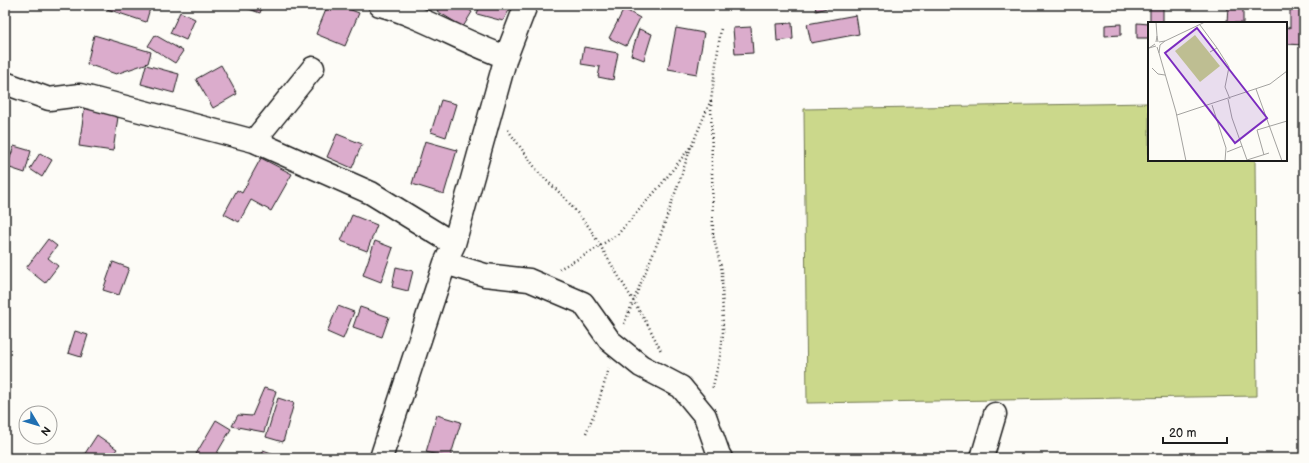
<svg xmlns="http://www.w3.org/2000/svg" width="1309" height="463" font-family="'Balsamiq Sans',sans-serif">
<rect width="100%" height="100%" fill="#fdfcf7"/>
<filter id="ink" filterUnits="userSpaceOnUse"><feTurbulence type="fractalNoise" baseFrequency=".025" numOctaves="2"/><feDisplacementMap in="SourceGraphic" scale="8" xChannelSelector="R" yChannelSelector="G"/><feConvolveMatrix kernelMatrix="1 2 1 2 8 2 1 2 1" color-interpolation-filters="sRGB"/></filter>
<g filter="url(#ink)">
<path fill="#cbd88b" stroke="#747a54" d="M 1149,103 L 1149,160 L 1255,160 L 1257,396 L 807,403 L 804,109 Z"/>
<path fill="#dbaccc" stroke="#1c1c1c" d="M 108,5 L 151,5 L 146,22 L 107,9 Z
M 238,5 L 263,5 L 260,13 Z
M 328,5 L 338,5 L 359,13 L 345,46 L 316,34 Z
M 441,5 L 462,5 L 472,12 L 463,27 L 437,11 Z
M 480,5 L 512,5 L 503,21 L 477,14 Z
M 815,5 L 837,5 L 816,11 Z
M 1228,5 L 1243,5 L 1243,23 L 1227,23 Z
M 1150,8 L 1163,8 L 1163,23 L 1150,23 Z
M 1290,8 L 1304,9 L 1304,45 L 1286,44 L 1286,27 L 1290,28 Z
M 624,9 L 640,18 L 626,46 L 609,38 Z
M 180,12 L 195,19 L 186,40 L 170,33 Z
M 856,15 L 859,34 L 811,43 L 807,24 Z
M 792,23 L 793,39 L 777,41 L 776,24 Z
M 1137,23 L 1149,24 L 1149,38 L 1137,38 Z
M 1121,24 L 1121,35 L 1105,36 L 1105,25 Z
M 751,27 L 753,53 L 735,54 L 733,28 Z
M 676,28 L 704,33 L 697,74 L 668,69 Z
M 639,29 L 652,34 L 644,60 L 631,55 Z
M 94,35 L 151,52 L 148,63 L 116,74 L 87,64 Z
M 155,35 L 183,51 L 175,63 L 148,46 Z
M 584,47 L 618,53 L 613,80 L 598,77 L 600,67 L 581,64 Z
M 146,65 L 179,74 L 174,93 L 141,84 Z
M 221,65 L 237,94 L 213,108 L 196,79 Z
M 441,100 L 456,104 L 446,137 L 431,132 Z
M 85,105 L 119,110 L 113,151 L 79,146 Z
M 337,134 L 362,144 L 352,168 L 327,157 Z
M 425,141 L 457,150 L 444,194 L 412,184 Z
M 14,146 L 31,151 L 25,173 L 7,167 Z
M 40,153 L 52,160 L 42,177 L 30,169 Z
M 261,158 L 292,174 L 271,211 L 251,200 L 239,222 L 224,214 L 237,190 L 242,193 Z
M 352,215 L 377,225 L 367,251 L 341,241 Z
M 48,239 L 57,246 L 48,258 L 58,266 L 45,283 L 26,268 Z
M 375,241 L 393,248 L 381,282 L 363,275 Z
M 113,262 L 129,268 L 119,295 L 103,290 Z
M 396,267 L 413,271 L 408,291 L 392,287 Z
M 338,306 L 354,312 L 343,339 L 327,332 Z
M 360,307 L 389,317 L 382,337 L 353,327 Z
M 75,331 L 88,335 L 81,357 L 68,353 Z
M 264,388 L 276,391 L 264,432 L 232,426 L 238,415 L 252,416 Z
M 278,398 L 294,403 L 283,442 L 266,437 Z
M 437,415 L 461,422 L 450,458 L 426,452 Z
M 216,420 L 231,429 L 214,458 L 203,458 L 196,454 Z
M 97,435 L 117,449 L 110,458 L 82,458 Z
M 263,450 L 277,455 L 276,458 L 260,458 Z
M 1059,455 L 1089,456 L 1089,458 L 1059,458 Z"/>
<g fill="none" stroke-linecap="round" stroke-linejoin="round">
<defs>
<path id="minor" d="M 380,5 C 424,17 463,42 506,57
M 5,83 L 49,99 L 80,95 L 254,141 L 371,193 L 454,244
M 254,141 L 313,68
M 445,263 L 485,275 L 529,280 L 583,303 L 610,341 L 641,366 L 681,387 L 705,416 L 719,455 L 721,458
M 381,458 L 445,263 L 454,244 L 506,57 L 526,5
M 982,458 L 995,414"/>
</defs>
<use href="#minor" stroke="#1c1c1c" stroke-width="25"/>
<path stroke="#1c1c1c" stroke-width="2.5" stroke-dasharray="1 3" stroke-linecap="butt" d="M 711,101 L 713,235 L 722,271 L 723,334 L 720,357 L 712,390
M 508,130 L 539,173 L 564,197 L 589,227 L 649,327 L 661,351
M 559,269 L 589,253 L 618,234 L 660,186 L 692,145 L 711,100 L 721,28
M 624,324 L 661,234 L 691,147
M 586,433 L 597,407 L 609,368"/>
<use href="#minor" stroke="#fdfcf7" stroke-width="22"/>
</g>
</g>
<g transform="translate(1148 22)">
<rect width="139" height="139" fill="#fdfcf7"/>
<path d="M 47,13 L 72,44 L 52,60 L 27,29 Z" fill="#cbd88b"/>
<path fill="none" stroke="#a3a29f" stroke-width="1" d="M 8,0 L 9,14M 52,3 L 69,26 L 62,30M 17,19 L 57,0M 8,20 L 9,14 L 10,20M 11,20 L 17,19 L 12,23M 7,22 L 1,26 L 8,24M 9,25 L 11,31 L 12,23M 69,26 L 81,45 L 77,65 L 82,77M 11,31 L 28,90 L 38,139M 4,46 L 10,52 L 17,53M 108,67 L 134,139M 80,77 L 84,96 L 99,138 L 121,131M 64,83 L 78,126 L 77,139M 29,93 L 122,62 L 139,49M 79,130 L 94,124M 116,133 L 109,108 L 139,99"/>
<path fill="#7b2cbf" fill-opacity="0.15" stroke="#7b2cbf" stroke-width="2" d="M 49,6 L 119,96 L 87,121 L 17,31 Z"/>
<rect width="139" height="139" fill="none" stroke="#1c1c1c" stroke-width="2"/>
</g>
<rect width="1309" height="463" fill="none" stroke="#fdfcf7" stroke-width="20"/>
<rect x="10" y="10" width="1289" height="443" fill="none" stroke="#1c1c1c" stroke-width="1.5" filter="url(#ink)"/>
<g transform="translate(38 425) rotate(128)"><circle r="19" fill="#fdfcf7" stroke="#a3a29f"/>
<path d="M0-3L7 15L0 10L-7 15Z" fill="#1f6fb2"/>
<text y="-6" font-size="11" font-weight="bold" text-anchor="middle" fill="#1c1c1c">N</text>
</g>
<path d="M1163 437v6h64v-6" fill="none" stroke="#1c1c1c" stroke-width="2"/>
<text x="1169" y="437" font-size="12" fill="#1c1c1c" stroke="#fdfcf7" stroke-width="3" paint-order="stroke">20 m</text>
</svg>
